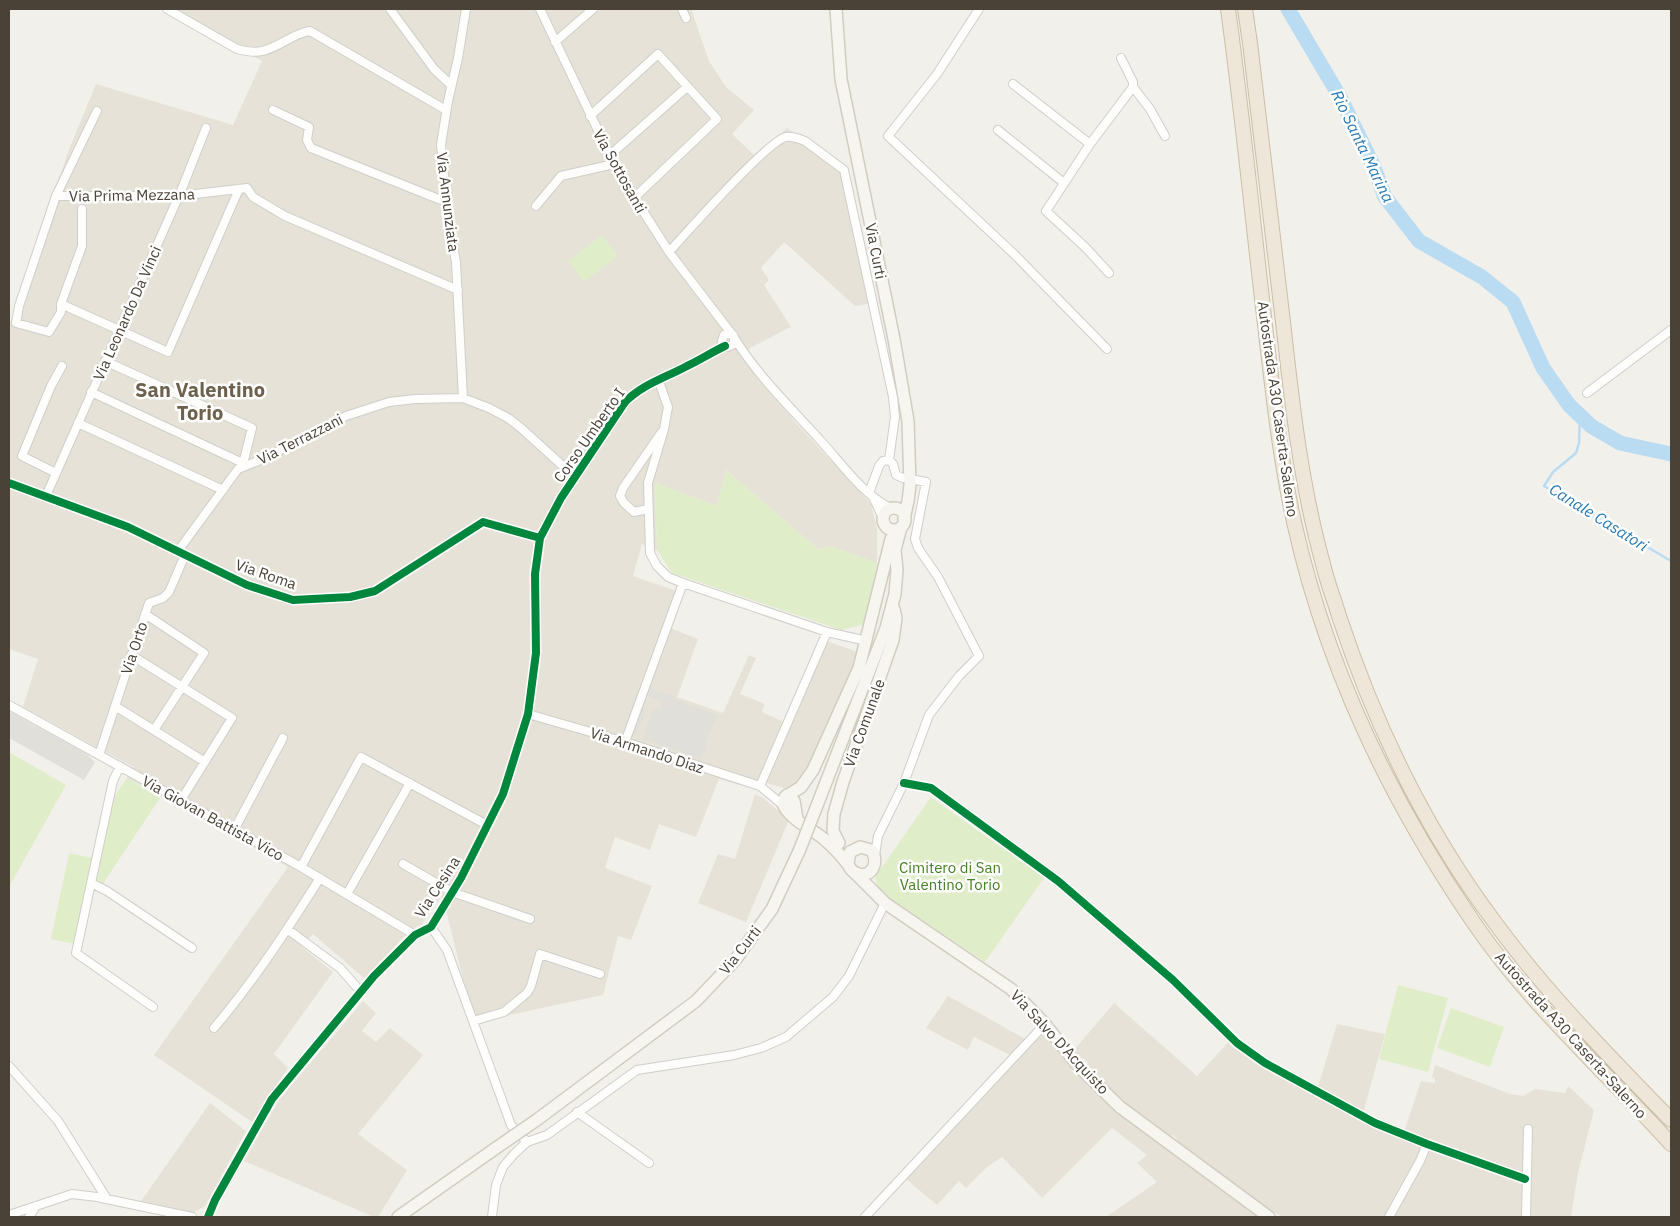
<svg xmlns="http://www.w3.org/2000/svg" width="1680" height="1226" font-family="'IBM Plex Sans',sans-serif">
<rect width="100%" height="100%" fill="#f2f0eb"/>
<path fill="#e7e2d8" d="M 172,9 L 691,9 L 709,61 L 726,87 L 754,110 L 732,134 L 756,157 L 787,128 L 846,168 L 874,303 L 855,306 L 784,242 L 761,268 L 769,280 L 764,285 L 791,327 L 750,348 L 741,358 L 747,362 L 797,424 L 871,504 L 877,529 L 877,563 L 830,546 L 819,550 L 726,470 L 717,506 L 655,483 L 657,550 L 642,544 L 633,576 L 682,593 L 670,628 L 698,639 L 677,697 L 723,713 L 749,655 L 756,658 L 740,694 L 765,704 L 762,712 L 784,722 L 821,639 L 860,653 L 811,763 L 802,780 L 793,787 L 784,788 L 746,777 L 743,786 L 719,779 L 696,837 L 659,824 L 650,850 L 615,837 L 605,868 L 652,886 L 631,940 L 618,936 L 603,995 L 477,1022 L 465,987 L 447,914 L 441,897 L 421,925 L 416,927 L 402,939 L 365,979 L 313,934 L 302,947 L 333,972 L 274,1054 L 288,1068 L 252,1122 L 154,1055 L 288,867 L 127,778 L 133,767 L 23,707 L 38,659 L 9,649 L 9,326 L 68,152 L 96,84 L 233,125 L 262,61 Z
M 755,794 L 763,798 L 789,820 L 746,922 L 698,903 L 718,854 L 735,859 Z
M 948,996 L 986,1017 L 1027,1040 L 1012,1056 L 974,1037 L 968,1050 L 926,1028 Z
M 363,1001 L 376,1013 L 362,1031 L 376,1042 L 390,1028 L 423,1055 L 358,1134 L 407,1170 L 378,1217 L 374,1217 L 244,1161 L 279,1100 Z
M 1114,1003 L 1197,1076 L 1234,1036 L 1276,1064 L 1318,1087 L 1337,1024 L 1385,1034 L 1363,1113 L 1405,1129 L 1421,1081 L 1435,1083 L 1435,1079 L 1432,1077 L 1435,1065 L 1510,1094 L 1523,1096 L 1535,1089 L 1565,1093 L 1568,1086 L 1594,1110 L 1578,1173 L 1571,1217 L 1282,1217 L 1225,1180 L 1175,1143 L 1177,1139 L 1173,1135 L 1168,1138 L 1136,1113 L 1107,1087 L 1086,1066 L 1088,1063 L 1083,1058 L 1080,1058 L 1075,1049 Z
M 1043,1032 L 1073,1067 L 1071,1070 L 1123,1116 L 1259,1217 L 1106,1217 L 1157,1182 L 1137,1163 L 1147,1155 L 1112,1128 L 1042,1198 L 1002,1157 L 987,1167 L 966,1188 L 959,1181 L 937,1205 L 906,1179 L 964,1114 Z
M 210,1103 L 246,1131 L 205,1206 L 190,1214 L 139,1204 Z"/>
<path fill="#dfeec9" d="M 602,235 L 618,256 L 584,282 L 568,261 Z
M 726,470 L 819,550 L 830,546 L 877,563 L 866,624 L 841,630 L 672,573 L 657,550 L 655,483 L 717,506 Z
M 9,752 L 66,785 L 9,887 Z
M 127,778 L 160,798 L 102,885 L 94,880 L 113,798 Z
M 931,797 L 1044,878 L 985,962 L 878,890 L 875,877 Z
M 69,853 L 93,858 L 75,944 L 51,939 Z
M 1398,985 L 1448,998 L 1428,1072 L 1379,1059 Z
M 1451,1008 L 1504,1027 L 1490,1067 L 1437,1048 Z"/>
<path fill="#e1dfda" d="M 649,688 L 674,696 L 674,699 L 718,715 L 704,745 L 707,747 L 701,759 L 643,739 L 654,708 L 660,710 L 663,702 L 646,695 Z
M 641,709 L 646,710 L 636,736 L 631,734 Z
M 9,711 L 85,753 L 95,762 L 84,780 L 9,738 Z"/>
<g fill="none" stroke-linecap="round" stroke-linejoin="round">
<path stroke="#b9dcf3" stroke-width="2.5" d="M 1580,416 L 1579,443 L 1576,453 L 1553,472 L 1544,486 L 1671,561"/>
<path stroke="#b9dcf3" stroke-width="15" d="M 1288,9 L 1340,97 L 1373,165 L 1385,197 L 1419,241 L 1482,277 L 1513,302 L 1543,368 L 1569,405 L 1591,426 L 1620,443 L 1671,454"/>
<defs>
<path id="street" d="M 167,9 L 237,49 C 245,51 254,53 262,51 C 279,48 293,33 310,31 L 446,110
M 390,9 L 434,69 L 451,85
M 540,9 L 617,170 L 669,252 L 734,337 L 734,344 L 728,347 L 725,346 L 722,341 L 724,335 L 728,334 L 733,335
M 682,9 L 686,18
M 979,9 L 937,74 L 888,136 L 1015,255 L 1107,349
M 555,42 L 593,9
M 1013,84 L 1090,144
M 1133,87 L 1150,109 L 1165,136
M 273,110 L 309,127 L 307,140 L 311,148 L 446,202
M 97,111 L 56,196 L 178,196 L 247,188 L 253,197 L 285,216 L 458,290
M 590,116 L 658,54 L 717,119 L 634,198
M 998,130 L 1064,183
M 610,155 L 687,87
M 56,196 L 19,306 L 16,323 L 49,332 L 61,312 L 61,304 L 82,246 L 82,209
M 536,206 L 561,176 L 614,164
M 669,252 C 686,233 769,140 786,137 C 793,136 799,139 805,141 L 844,170 L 893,397 L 895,417 L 889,460
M 1109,273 L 1086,248 L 1046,211 L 1090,144 L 1133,87 L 1133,82 L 1121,58
M 61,304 L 168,352 L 239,189
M 735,339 C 758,376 791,408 820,440 C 843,465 861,493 892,509
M 105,361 L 252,428 L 243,464
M 658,379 L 668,407 L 664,429 L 648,483 L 650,553 L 657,566 L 668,577 L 683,583 L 827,632 L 867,641
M 91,392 L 247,465
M 1587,393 L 1671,330
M 463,398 L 456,262 L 449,224 L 441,145 L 448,101 L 458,58 L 466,9
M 78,423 L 223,490
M 56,473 L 22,456 L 51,386 L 62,366
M 9,483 L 128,527 L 247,585 L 293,600 L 350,597 L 375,591 L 483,522 L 540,538
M 869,493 L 879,466 L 883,461 L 889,460 L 893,464 L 896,475 L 903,478
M 46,496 L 181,191 L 206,128
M 874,499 L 883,518
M 648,509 L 634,512 L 624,503 L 620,496 L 623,488 L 661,433
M 178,551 L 238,469 L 263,459 L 346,416 L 389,402 L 415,399 L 463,398 L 489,408 L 508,418 L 521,428 L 575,477
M 145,614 L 204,653 L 154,730
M 131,655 L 232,718 L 181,800
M 9,705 L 301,867 L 415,935
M 115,706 L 205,762
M 528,714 L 625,742 L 760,786 L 784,806
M 625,742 L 683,583
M 99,755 L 149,603 L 163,598 L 169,592 L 185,555
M 120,766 L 113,781 L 76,953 L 153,1007
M 904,783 L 931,788 L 1058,881 L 1173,980 L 1237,1043 L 1265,1063 L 1375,1123 L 1427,1144 L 1525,1179
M 760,786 L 827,632
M 234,830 L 283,738
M 875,855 L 878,836 L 904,783 L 929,715 L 959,676 L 979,656 L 938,577 L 918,548 L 915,539 L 926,482 L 916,480
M 403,864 L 452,892 L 530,919
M 301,867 L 361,757 L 487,825
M 91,883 L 107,891 L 192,948
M 347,894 L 410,783
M 431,927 L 447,950 L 511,1125 L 527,1142
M 287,929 L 340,968 L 361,992
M 473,1021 L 504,1012 L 527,993 L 531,986 L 540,954 L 600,974
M 214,1028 C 254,981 287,930 320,878
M 9,1066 L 58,1121 L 107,1199
M 577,1112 L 649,1163
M 9,1215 L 72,1194 L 97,1197 L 192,1217
M 29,1217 L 36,1206
M 208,1217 L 215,1200 L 272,1099 L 374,976 L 415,935 L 431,927 L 461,878 L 503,794 L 528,714 L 536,653 L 535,574 L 540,538 L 561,498 L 625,402 C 643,384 665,378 687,366 C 700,360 712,352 725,346
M 492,1217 L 496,1185 L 503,1167 L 514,1154 L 527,1142 L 547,1135 L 637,1070 L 734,1055 L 761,1048 L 786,1037 L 833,997 L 849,976 L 885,903
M 865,1217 L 1045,1024
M 1389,1217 L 1420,1161 L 1427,1144
M 1526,1217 L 1528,1129"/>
<path id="secondary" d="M 836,9 L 841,79 L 894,339 L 908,421 L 910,485 L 908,501 L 904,519
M883 519a11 11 0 1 1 22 0a11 11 0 1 1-22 0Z
M 787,795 L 794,801 L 797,819
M 816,808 L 886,628 L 895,594 L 897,570 L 895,550 L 901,527
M 839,843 L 833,831 L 834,814 L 843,782 L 893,640 L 896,618 L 894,609
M 848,863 L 850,852 L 860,847 L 871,850 C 880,861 872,880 856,873 C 850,871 850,866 846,862 C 840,854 832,846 824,839 C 812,829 789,819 783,804 L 785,797 L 801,787 L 813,770 L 859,668 L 891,539
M 854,872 L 885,903 L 1011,989 L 1045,1024 L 1079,1067 L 1120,1107 L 1269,1217
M 538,1119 L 696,1001 L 736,959 L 772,909 L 800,849
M 398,1217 L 496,1148"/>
<path id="highway" d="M 1228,9 C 1242,111 1252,214 1264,316 C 1272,385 1279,454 1294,522 C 1326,666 1391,802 1474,923 C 1530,1005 1605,1071 1671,1144
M 1245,9 L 1250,43 C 1261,136 1272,229 1283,322 C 1292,404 1301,485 1323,564 C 1327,582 1334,599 1339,616 C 1375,725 1426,831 1496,924 C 1548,995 1610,1057 1671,1120"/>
</defs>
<use href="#street" stroke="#d0cec9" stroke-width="10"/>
<use href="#secondary" stroke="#d2cdc1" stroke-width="14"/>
<use href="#highway" stroke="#ccbea4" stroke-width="16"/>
<use href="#street" stroke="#fdfdfc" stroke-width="8"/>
<use href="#secondary" stroke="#f7f5ef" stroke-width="11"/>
<use href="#highway" stroke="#ede6d9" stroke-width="14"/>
<defs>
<path id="secondary-bridge" d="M 800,849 L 816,808
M 496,1148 L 538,1119"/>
</defs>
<use href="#secondary-bridge" stroke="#d2cdc1" stroke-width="14" stroke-linecap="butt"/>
<use href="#secondary-bridge" stroke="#f7f5ef" stroke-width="11"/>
<defs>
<path id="cycleway" d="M 9,483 L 128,527 L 247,585 L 293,600 L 350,597 L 375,591 L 483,522 L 540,538
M 904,783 L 931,788 L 1058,881 L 1173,980 L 1237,1043 L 1265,1063 L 1375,1123 L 1427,1144 L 1525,1179
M 208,1217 L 215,1200 L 272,1099 L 374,976 L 415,935 L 431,927 L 461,878 L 503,794 L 528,714 L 536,653 L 535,574 L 540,538 L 561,498 L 625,402 C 643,384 665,378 687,366 C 700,360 712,352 725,346"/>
</defs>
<use href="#cycleway" stroke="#fff" stroke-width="11"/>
<use href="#cycleway" stroke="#00873e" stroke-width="8"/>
</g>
<g text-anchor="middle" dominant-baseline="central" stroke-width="5" stroke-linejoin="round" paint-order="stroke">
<g font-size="15" fill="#4a4236" stroke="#fff">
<text transform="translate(620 171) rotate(61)">Via Sottosanti</text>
<text transform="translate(132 195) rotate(-1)">Via Prima Mezzana</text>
<text transform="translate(448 202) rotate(83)">Via Annunziata</text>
<text transform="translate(876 251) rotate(79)">Via Curti</text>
<text transform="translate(127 313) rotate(-66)">Via Leonardo Da Vinci</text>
<text transform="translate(1278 409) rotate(82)">Autostrada A30 Caserta-Salerno</text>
<text transform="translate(589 435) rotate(-55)">Corso Umberto I</text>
<text transform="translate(300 439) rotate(-27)">Via Terrazzani</text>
<text transform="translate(266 574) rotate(19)">Via Roma</text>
<text transform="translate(134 648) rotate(-72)">Via Orto</text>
<text transform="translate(864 723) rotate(-70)">Via Comunale</text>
<text transform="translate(647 750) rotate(18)">Via Armando Diaz</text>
<text transform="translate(213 818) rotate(29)">Via Giovan Battista Vico</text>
<text transform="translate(437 887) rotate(-57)">Via Cesina</text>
<text transform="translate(740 950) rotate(-52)">Via Curti</text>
<text transform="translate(1571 1035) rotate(48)">Autostrada A30 Caserta-Salerno</text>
<text transform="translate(1060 1042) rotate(47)">Via Salvo D'Acquisto</text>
</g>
<g font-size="15" fill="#468123" stroke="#fff">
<text x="950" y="867">Cimitero di San<tspan x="950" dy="17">Valentino Torio</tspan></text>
</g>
<g font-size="16" font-style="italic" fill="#2478b7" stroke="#fff">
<text transform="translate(1363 146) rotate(64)">Rio Santa Marina</text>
<text transform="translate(1599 517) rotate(32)">Canale Casatori</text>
</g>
<g font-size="20" font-weight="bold" fill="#6d604c" stroke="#fff">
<text x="200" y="389">San Valentino<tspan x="200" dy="23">Torio</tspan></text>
</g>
</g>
<rect width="1680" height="1226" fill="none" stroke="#4a4236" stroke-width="20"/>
</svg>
